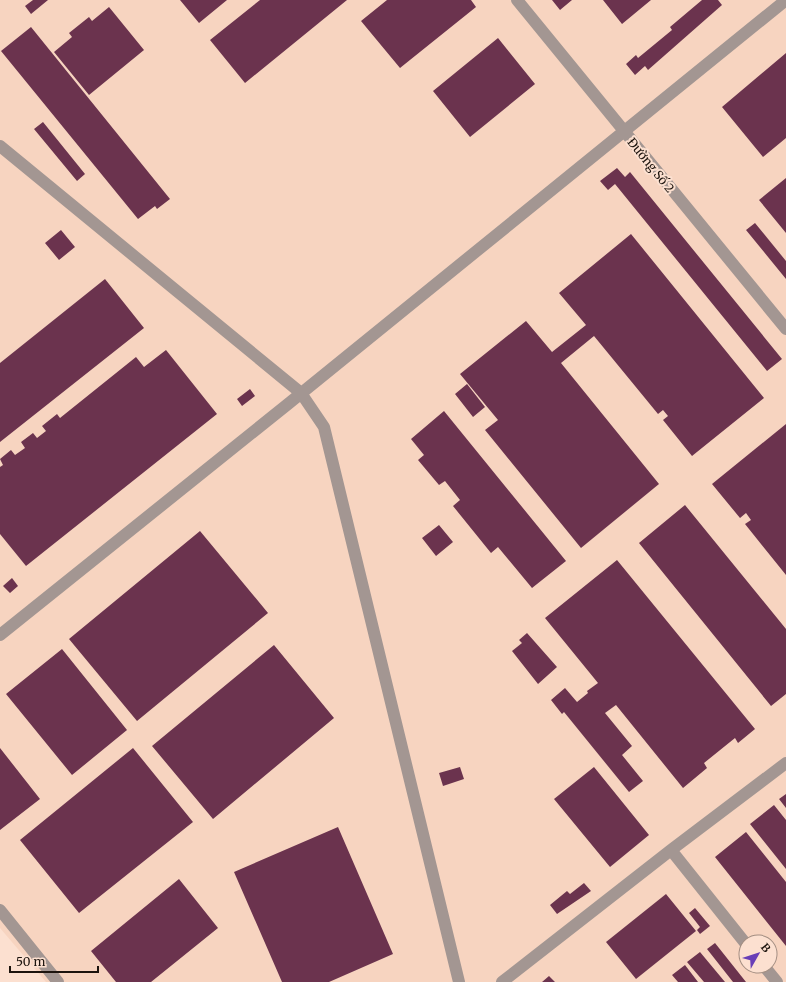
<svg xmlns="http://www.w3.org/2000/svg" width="786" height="982" font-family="Merriweather,serif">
<rect width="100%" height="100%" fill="#fce0d0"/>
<path fill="#f7d4c0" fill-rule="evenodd" d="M 0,0 L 786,0 L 786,982 L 46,982 L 0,928 ZM 746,942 L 770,942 L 770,966 L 746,966 Z"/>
<path fill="#6b334e" d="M 33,0 L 48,0 L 31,14 L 25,6 Z
M 180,0 L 227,0 L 199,23 Z
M 260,0 L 347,0 L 245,83 L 210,40 Z
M 387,0 L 471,0 L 476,7 L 400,68 L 361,21 Z
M 552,0 L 572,0 L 560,10 Z
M 603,0 L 651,0 L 622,24 Z
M 702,0 L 718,0 L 722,5 L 648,70 L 645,66 L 635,75 L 626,64 L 636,55 L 638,58 L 672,30 L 670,27 Z
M 109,7 L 144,50 L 89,95 L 54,52 L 72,37 L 69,33 L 89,17 L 92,21 Z
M 31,27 L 170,199 L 157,209 L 155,206 L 138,219 L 1,51 Z
M 498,38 L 535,84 L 470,137 L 433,91 Z
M 786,53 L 786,138 L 763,157 L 722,107 Z
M 43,122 L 85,174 L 77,181 L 34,129 Z
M 617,168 L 625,177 L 630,172 L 782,359 L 767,371 L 615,184 L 608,190 L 600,181 Z
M 786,178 L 786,233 L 759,200 Z
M 755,223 L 786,261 L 786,279 L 746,230 Z
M 61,230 L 75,247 L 59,260 L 45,243 Z
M 631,234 L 764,398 L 692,456 L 663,420 L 668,416 L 663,410 L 658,414 L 594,336 L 561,363 L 659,484 L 581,548 L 485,430 L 498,420 L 460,374 L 526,321 L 552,352 L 586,325 L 559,293 Z
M 105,279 L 144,328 L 0,442 L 0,363 Z
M 166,350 L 217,414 L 26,566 L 0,534 L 0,467 L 3,465 L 0,459 L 11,450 L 15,455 L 25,448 L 21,442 L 33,433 L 37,438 L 46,431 L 42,426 L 57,414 L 60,418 L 136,357 L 144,367 Z
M 467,384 L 485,407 L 473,417 L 455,394 Z
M 250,389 L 255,396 L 242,406 L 237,399 Z
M 444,411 L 566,561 L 532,588 L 498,547 L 491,553 L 453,506 L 460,500 L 445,481 L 439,485 L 418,460 L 424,455 L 411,439 Z
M 786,424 L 786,575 L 745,524 L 751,520 L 746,513 L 740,518 L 712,484 Z
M 685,505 L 786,629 L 786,694 L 771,706 L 639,543 Z
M 439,525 L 453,542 L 436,556 L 422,538 Z
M 200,531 L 268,613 L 137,721 L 69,639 Z
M 617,560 L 755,729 L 738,743 L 735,738 L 704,763 L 707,768 L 683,788 L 616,705 L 605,713 L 632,746 L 622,755 L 643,781 L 629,792 L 564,712 L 562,714 L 551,700 L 565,688 L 577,702 L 588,693 L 587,691 L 598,683 L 545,618 Z
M 12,578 L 18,586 L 10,593 L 3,586 Z
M 527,633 L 557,667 L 538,684 L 512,651 L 522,643 L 519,640 Z
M 274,645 L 334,718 L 213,819 L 152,746 Z
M 62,649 L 127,730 L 72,775 L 6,694 Z
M 0,748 L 40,799 L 0,830 Z
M 133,748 L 193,822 L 79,913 L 20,840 Z
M 460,767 L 464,779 L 443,786 L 439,773 Z
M 594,767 L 649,835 L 610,867 L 554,799 Z
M 786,794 L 786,808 L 779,799 Z
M 774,805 L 786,820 L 786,869 L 750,824 Z
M 338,827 L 393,954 L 329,982 L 282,982 L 234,872 Z
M 746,832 L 786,882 L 786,946 L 715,857 Z
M 179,879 L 218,928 L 151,982 L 116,982 L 91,951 Z
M 584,883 L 591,891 L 557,914 L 550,905 L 567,891 L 570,894 Z
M 666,894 L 696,931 L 636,979 L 606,942 Z
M 695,908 L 710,926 L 700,934 L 697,930 L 700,927 L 689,913 Z
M 715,943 L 746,982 L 733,982 L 707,949 Z
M 700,952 L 725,982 L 704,982 L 687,962 Z
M 685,965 L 698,982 L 678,982 L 672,975 Z
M 549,976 L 555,982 L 542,982 Z"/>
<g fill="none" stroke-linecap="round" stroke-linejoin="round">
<path stroke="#a39692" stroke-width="12" d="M 517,0 L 786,329
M 0,146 L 301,393 L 324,427 L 459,982
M 0,635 L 288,404 L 786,0
M 671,850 L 746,944
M 0,910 L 58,982
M 764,966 L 777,982
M 502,982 L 671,850 L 786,763"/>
</g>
<g text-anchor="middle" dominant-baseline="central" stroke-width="4" stroke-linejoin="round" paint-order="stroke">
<g font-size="12" fill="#1d140e" stroke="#fce0d0">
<text transform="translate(651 165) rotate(51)">Đường Số 2</text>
</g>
</g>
<g transform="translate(758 954) rotate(51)"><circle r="19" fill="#fce0d0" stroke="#a38e82"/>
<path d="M0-3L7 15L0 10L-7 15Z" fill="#693fb7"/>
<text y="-6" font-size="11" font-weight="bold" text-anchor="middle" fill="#1d140e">B</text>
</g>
<path d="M10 966v6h88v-6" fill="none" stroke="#1d140e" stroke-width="2"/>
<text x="16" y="966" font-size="12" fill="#1d140e" stroke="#fce0d0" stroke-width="3" paint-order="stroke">50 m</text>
</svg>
